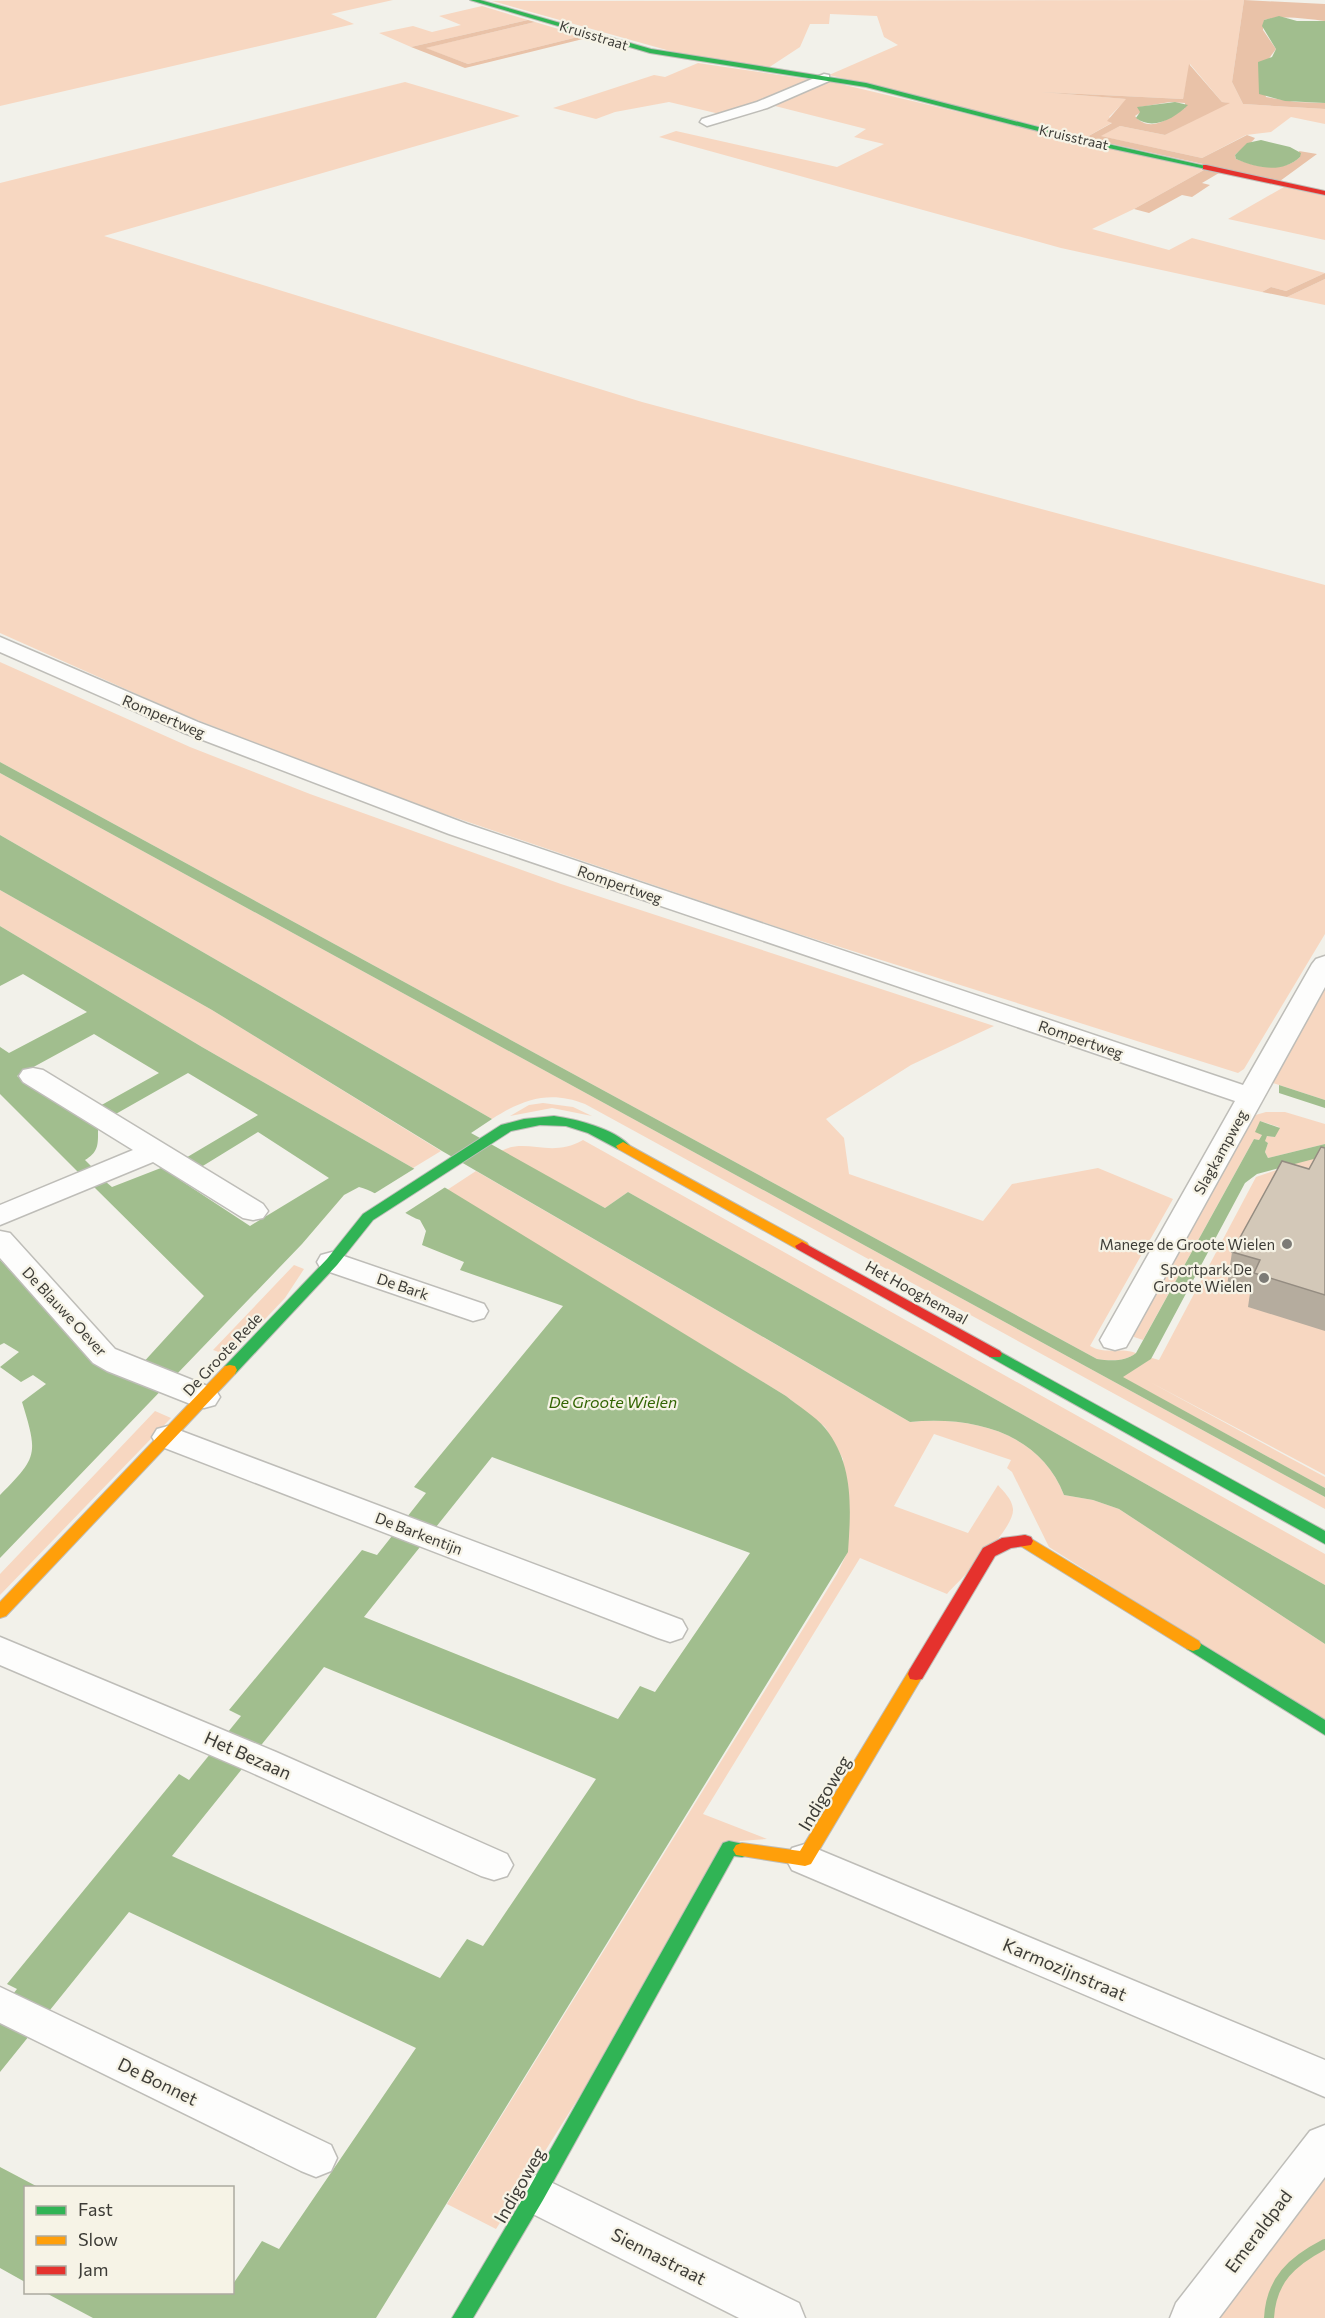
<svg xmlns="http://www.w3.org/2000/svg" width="1325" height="2318" font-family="Commissioner,sans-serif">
<rect width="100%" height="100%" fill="#f2f1ea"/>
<path fill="#f7d7c1" d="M 0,0 L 393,0 L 331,14 L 354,24 L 0,106 Z
M 1244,0 L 1232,82 L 1243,104 L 1325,109 L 1325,124 L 1291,117 L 1271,132 L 1246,135 L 1202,158 L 1100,136 L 1120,126 L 1165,135 L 1228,103 L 1222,102 L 1190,64 L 1183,99 L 1041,92 L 1127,99 L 1109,117 L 1113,122 L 1085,138 L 829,75 L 898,45 L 884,37 L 877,16 L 830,14 L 829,24 L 810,24 L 800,47 L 768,68 L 688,56 L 492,1 Z
M 482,6 L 528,20 L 411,47 L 379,33 L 413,26 L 432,32 L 461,25 L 439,16 Z
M 535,22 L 582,36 L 468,64 L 425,48 Z
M 698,63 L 813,80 L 724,115 L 669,102 L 615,112 L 596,119 L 553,108 L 654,75 L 665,77 Z
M 405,82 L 520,116 L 104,236 L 642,402 L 1325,585 L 1325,934 L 1244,1069 L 1238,1073 L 783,929 L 377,791 L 177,712 L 0,633 L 0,183 Z
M 832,82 L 1204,170 L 1134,209 L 1092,229 L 1169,250 L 1192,238 L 1325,273 L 1286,291 L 1271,287 L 1262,292 L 1061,248 L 659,137 L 676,131 L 837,167 L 884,144 L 854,137 L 866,129 L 775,106 L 773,102 L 819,83 Z
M 1284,187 L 1325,196 L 1325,240 L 1228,219 Z
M 1325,279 L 1325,305 L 1287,297 Z
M 0,662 L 190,747 L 310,794 L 561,884 L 994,1026 L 911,1065 L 826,1119 L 844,1138 L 849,1174 L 983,1221 L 1012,1184 L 1098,1168 L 1173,1199 L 1090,1346 C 1106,1355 1120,1347 1136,1353 C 1125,1362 1110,1361 1097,1359 L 0,762 Z
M 0,773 L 1325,1497 L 1325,1509 L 585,1104 C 550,1090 523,1099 492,1119 L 0,835 Z
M 0,890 L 212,1010 L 441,1151 L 413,1168 L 202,1047 L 0,926 Z
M 1325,981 L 1325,1100 L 1273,1083 L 1273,1072 Z
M 543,1103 L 573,1107 L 592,1116 L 552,1108 L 510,1116 L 529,1105 Z
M 1266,1112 L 1285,1112 L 1325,1124 L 1325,1144 L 1268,1158 L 1265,1152 L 1268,1143 L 1264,1141 L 1267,1136 L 1275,1137 L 1279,1127 L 1260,1121 L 1262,1135 L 1259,1140 L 1254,1139 L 1143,1340 L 1134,1337 L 1129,1328 L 1252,1116 Z
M 583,1140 L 1325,1554 L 1325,1585 L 628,1192 L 605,1208 L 501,1151 C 527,1137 550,1159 583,1140 Z
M 1325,1156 L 1325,1475 L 1150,1382 L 1325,1477 L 1325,1488 L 1122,1377 L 1152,1358 L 1159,1360 L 1256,1177 L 1311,1158 Z
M 476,1171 L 910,1422 C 972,1416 1040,1432 1064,1495 L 1093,1500 L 1119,1509 L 1325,1644 L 1325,1722 L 1049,1547 L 1012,1472 L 1007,1468 L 1011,1460 L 934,1434 L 894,1506 L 968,1533 L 998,1485 C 1004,1492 1012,1499 1013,1509 C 1015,1529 961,1578 947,1594 L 860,1558 L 703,1814 L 767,1839 L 740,1841 L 496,2229 L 447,2204 L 837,1574 L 848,1551 L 843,1459 L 825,1427 L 786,1396 L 447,1190 Z
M 294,1265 L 304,1269 L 285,1298 L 230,1356 L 213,1350 Z
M 155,1411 L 171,1418 L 0,1595 L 0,1574 Z
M 1325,2165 L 1325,2318 L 1207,2318 Z"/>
<path fill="#e9c2a8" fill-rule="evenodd" d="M 1244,0 L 1325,4 L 1325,21 C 1307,19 1280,15 1264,20 L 1263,30 L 1276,49 L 1259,72 L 1266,97 L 1296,102 L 1325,103 L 1325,109 L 1243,104 L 1232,82 Z
M 528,20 L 535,22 L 426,48 L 468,64 L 582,36 L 587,38 L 465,68 L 411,47 Z
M 1189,64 L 1222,102 L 1230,103 L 1165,135 L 1120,126 L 1101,136 L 1202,158 L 1247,135 L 1255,138 C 1251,144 1241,149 1235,155 L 1236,159 C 1256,167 1283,173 1300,157 L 1299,151 L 1317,154 L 1280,181 L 1085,138 L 1112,123 L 1107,121 L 1126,99 L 1041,92 L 1183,99 ZM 1170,102 L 1185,103 L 1185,108 C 1170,118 1150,134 1135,116 L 1141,112 L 1140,107 Z
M 1204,170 L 1219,173 L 1202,183 L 1210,185 L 1192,197 L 1182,195 L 1149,213 L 1134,209 Z
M 1325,273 L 1325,279 L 1287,297 L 1262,292 L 1271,287 L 1286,291 Z"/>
<path fill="#a1be8e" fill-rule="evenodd" d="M 1279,16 L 1297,21 L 1325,21 L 1325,103 L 1285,101 L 1259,94 L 1258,62 L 1272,57 L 1276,49 L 1262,26 L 1264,20 Z
M 1175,102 L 1188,105 C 1175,118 1153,131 1136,118 L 1140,112 L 1137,107 Z
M 1261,140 L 1290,147 L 1301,153 L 1300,157 C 1282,174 1257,168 1236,159 L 1235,155 L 1247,143 Z
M 0,762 L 1097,1359 C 1110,1361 1125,1362 1136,1353 L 1254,1139 L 1259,1140 L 1262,1135 L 1255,1132 L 1260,1121 L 1280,1128 L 1275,1137 L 1267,1136 L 1265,1141 L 1268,1143 L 1265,1152 L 1268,1158 L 1325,1144 L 1325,1156 L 1257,1174 L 1245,1183 L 1151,1359 L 1123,1377 L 1325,1488 L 1325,1497 L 0,773 Z
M 0,835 L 492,1119 L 471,1133 L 605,1208 L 628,1192 L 1325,1585 L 1325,1644 L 1119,1509 L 1093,1500 L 1064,1495 C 1040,1432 972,1416 910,1422 L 442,1151 L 212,1010 L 0,890 Z
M 0,926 L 202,1047 L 413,1168 L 786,1396 C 798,1406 815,1416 825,1428 C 854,1464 851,1508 848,1552 L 376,2318 L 93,2318 L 46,2293 L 232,2292 L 233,2284 L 262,2241 L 279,2249 L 416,2048 L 129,1912 L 0,2072 L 0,2010 L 17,1989 L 7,1984 L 179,1774 L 189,1780 L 241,1716 L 229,1710 L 362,1550 L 377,1555 L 426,1493 L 414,1487 L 563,1306 L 460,1270 L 464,1262 L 422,1245 L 426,1231 L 420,1220 C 398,1212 382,1193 359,1187 L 344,1195 L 302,1244 L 0,1558 L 0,1495 C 38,1457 38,1454 22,1402 L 46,1384 L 33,1375 L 21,1382 L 0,1367 L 19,1352 L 4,1343 L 0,1345 L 0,1260 L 101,1364 L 130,1377 L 204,1296 L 94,1187 L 106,1182 L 112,1187 L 184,1159 L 258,1115 L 188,1073 L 114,1115 L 98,1129 C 98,1144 99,1152 85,1160 L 93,1168 L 80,1174 L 0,1094 L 0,1047 L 9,1053 L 87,1012 L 23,974 L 0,986 ZM 94,1034 L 159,1073 L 80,1117 L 17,1076 ZM 258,1132 L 329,1178 L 250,1226 L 180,1180 ZM 492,1457 L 750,1553 L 655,1692 L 640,1686 L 618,1719 L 364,1617 ZM 324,1667 L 596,1779 L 483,1946 L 467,1939 L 440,1978 L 172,1856 Z
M 1279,1085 L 1325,1100 L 1325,1108 L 1279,1093 Z
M 0,2167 L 38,2187 L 26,2188 L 25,2282 L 0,2268 Z"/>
<path fill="#f2f1ea" d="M 417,1167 L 447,1186 L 402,1215 L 372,1195 Z"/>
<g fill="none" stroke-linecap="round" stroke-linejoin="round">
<path stroke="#a1be8e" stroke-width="10" d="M 1269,2318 C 1271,2280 1292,2261 1325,2244"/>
<defs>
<path id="street" d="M 824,74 L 829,75 L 829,81 L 767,108 L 707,126 L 700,122 L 702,119 L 757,102 Z
M 0,637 L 198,722 L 467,824 L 1243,1085 L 1312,964 L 1316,959 L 1325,956 L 1325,987 L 1130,1340 L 1126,1347 L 1115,1350 L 1104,1347 L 1100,1340 L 1235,1101 L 449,834 L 182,732 L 0,652 Z
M 33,1068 L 43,1070 L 263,1204 L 268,1211 L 263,1218 L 253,1220 L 243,1218 L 153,1162 L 0,1225 L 0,1205 L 133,1150 L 23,1082 L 19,1076 L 23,1070 Z
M 0,1231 L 10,1233 L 115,1349 L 215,1389 L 220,1397 L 215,1405 L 204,1408 L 193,1405 L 107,1371 L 93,1363 L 0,1258 Z
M 332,1252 L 484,1304 L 488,1311 L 484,1318 L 473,1321 L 321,1269 L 317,1262 L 321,1255 Z
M 168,1426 L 682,1620 L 687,1629 L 682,1638 L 670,1642 L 658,1638 L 157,1445 L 152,1437 L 157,1429 Z
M 0,1637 L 276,1752 L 507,1854 L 513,1865 L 507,1876 L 494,1880 L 481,1876 L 250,1772 L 0,1665 Z
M 805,1844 L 1325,2060 L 1325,2097 L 792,1870 L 786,1859 L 792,1848 Z
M 0,1987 L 331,2145 L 337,2158 L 331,2171 L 316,2177 L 301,2171 L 0,2023 Z
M 1325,2125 L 1325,2177 L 1219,2318 L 1170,2318 L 1176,2303 L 1310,2131 Z
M 536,2175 L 799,2303 L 805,2318 L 739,2318 L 521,2208 L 515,2194 L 521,2180 Z"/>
<path id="fast" d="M 470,0 L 480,0 L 651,49 L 866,83 L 1081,138 L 1210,167 L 1206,169 L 1081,142 L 866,87 L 650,53 Z
M 554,1116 C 576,1119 615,1129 630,1146 L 623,1150 L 618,1149 L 588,1133 L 566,1126 L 540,1125 L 511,1131 L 373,1220 L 337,1265 L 235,1374 L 225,1374 L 223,1370 L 225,1366 L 327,1259 L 363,1214 L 501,1125 L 524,1119 Z
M 995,1349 L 1325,1531 L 1325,1544 L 990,1357 L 988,1354 L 990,1351 Z
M 1193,1639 L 1325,1720 L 1325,1735 L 1187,1649 L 1185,1645 L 1187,1641 Z
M 729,1841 L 748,1845 L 751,1850 L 748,1855 L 742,1857 L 734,1856 L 543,2200 L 473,2318 L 452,2318 L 529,2188 L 723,1843 Z"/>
<path id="slow" d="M 623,1142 L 807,1243 L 809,1246 L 807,1249 L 797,1249 L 618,1149 L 616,1146 Z
M 230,1365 L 235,1366 L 237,1370 L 235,1374 L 6,1616 L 0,1618 L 0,1602 L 225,1366 Z
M 1025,1535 L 1199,1641 L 1201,1645 L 1199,1649 L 1193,1651 L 1187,1649 L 1019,1545 L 1017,1541 L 1019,1537 Z
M 916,1668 L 922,1669 L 924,1674 L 811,1864 L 805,1866 L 736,1855 L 733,1850 L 736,1845 L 742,1843 L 800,1851 L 910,1669 Z"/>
<path id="jam" d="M 1206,165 L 1325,191 L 1325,195 L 1203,169 L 1203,165 Z
M 802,1242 L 1000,1351 L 1002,1354 L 1000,1357 L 990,1357 L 797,1249 L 795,1246 Z
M 1025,1535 L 1031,1537 L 1033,1541 L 1031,1545 L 1011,1548 L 995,1556 L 922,1679 L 916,1680 L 910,1679 L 908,1674 L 910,1669 L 983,1548 L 1002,1538 Z"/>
</defs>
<use href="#street" stroke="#bebdb8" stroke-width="3"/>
<use href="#fast" stroke="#bebdb8" stroke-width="2"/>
<use href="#slow" stroke="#bebdb8" stroke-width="2"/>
<use href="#jam" stroke="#bebdb8" stroke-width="2"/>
<use href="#street" fill="#fdfdfc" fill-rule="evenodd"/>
<use href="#fast" fill="#30b455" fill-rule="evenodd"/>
<use href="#slow" fill="#ff9f0a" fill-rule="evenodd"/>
<use href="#jam" fill="#e5322d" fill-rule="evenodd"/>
</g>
<path fill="#b5ac9e" d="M 1325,1148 L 1325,1331 L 1248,1307 L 1250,1293 L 1227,1286 L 1232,1252 L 1309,1169 Z"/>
<path fill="#d3c8b8" stroke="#948c81" stroke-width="1.5" d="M 1321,1147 L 1325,1148 L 1325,1295 L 1254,1273 L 1260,1260 L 1232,1252 L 1282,1161 L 1309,1169 Z"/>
<g fill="#7c7b76" stroke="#f6f3e6" stroke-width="2">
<circle cx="1287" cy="1244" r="6"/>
<circle cx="1264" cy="1278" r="6"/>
</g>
<g text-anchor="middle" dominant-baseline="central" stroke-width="4.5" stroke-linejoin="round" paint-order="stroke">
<g font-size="14" fill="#3d3c37" stroke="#f6f3e6">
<text transform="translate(594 35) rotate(17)">Kruisstraat</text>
<text transform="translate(1074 137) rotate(13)">Kruisstraat</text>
</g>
<g font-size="15" fill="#3d3c37" stroke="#f6f3e6">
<text transform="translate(164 716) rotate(23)">Rompertweg</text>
<text transform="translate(620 884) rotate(19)">Rompertweg</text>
<text transform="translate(1081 1039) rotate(19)">Rompertweg</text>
<text transform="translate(1220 1152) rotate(-61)">Slagkampweg</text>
<text transform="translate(403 1286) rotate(19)">De Bark</text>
<text transform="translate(917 1292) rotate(29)">Het Hooghemaal</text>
<text transform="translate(65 1311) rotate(47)">De Blauwe Oever</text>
<text transform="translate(222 1354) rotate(-47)">De Groote Rede</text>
<text transform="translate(419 1533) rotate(21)">De Barkentijn</text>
</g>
<g font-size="15" fill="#3d3c37" stroke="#f6f3e6" text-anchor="end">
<text x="1275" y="1244">Manege de Groote Wielen</text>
<text x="1252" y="1269">Sportpark De<tspan x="1252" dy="17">Groote Wielen</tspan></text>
</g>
<g font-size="16" font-style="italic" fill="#326503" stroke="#f6f3e6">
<text x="613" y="1401">De Groote Wielen</text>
</g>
<g font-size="18" fill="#3d3c37" stroke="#f6f3e6">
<text transform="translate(248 1755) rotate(24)">Het Bezaan</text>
<text transform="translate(824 1793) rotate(-59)">Indigoweg</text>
<text transform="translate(1065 1969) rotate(23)">Karmozijnstraat</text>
<text transform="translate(158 2081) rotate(26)">De Bonnet</text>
<text transform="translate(519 2185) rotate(-60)">Indigoweg</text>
<text transform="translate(1258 2231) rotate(-53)">Emeraldpad</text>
<text transform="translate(659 2256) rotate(27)">Siennastraat</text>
</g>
</g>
<rect x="24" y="2186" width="210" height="108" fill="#f6f3e6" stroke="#acaaa0" stroke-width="1.5"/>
<rect x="36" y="2206" width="30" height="9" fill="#30b455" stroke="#acaaa0" stroke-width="1.5"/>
<text x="78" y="2216" font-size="18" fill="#3d3c37">Fast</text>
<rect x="36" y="2236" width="30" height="9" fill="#ff9f0a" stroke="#acaaa0" stroke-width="1.5"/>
<text x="78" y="2246" font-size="18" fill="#3d3c37">Slow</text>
<rect x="36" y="2266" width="30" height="9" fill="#e5322d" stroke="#acaaa0" stroke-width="1.5"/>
<text x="78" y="2276" font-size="18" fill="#3d3c37">Jam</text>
</svg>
